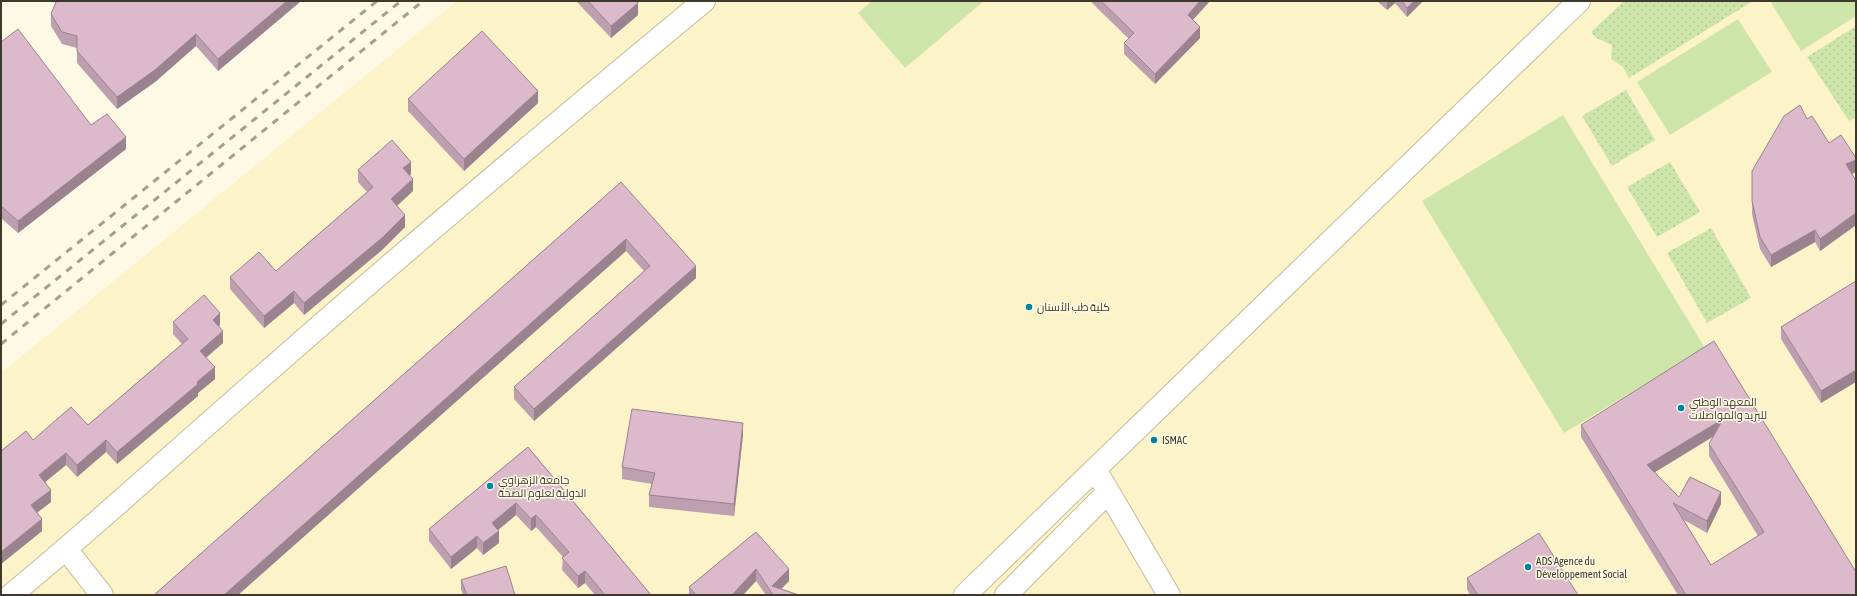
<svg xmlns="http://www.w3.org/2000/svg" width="1857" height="596" font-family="'Asap Condensed',Cairo,sans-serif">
<defs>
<pattern id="grass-dots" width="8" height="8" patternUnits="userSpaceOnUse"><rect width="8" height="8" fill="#cee5a9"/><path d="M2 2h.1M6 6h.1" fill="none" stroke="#b2c592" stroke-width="1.8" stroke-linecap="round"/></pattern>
</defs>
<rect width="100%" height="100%" fill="#fef9e4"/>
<path fill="#fdf3c8" d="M 457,1 L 1856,1 L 1856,595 L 1,595 L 1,373 Z"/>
<path fill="url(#grass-dots)" d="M 1624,1 L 1753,1 L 1629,78 L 1623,67 L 1611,59 L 1612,45 L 1596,38 L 1591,32 Z
M 1856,26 L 1856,117 L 1849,121 L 1807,57 Z
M 1626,90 L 1655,140 L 1612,166 L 1582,116 Z
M 1670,162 L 1700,212 L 1657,237 L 1627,187 Z
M 1711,228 L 1751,298 L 1707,323 L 1667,253 Z"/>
<path fill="#cee5a9" d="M 872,1 L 984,1 L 905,68 L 858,13 Z
M 1770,1 L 1856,1 L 1856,16 L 1801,51 Z
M 1738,19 L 1772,72 L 1670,135 L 1637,82 Z
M 1563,115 L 1705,348 L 1564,433 L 1422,201 Z"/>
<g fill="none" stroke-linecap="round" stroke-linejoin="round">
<defs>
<path id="minor" d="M 1095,469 L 1169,595
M 66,549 L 102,595
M 11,595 C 101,521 186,442 274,366 C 415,242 559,121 704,1
M 965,595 L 1579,1
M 1006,595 L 1108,492"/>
</defs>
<use href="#minor" stroke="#c4bc9a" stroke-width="24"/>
<use href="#minor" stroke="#fff" stroke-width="22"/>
<path stroke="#a39f8e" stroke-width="3" stroke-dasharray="7 7" stroke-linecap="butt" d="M 1,305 L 377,1
M 1,324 L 401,1
M 1,344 L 423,1"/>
</g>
<path fill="#bd9faf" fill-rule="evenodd" d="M 58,1 L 301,1 L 218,71 L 196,46 L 155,82 L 117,109 L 77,63 L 77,48 L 62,44 L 51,26 L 51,14 Z
M 576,1 L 637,1 L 638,15 L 611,38 Z
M 1090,1 L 1210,1 L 1193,20 L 1200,38 L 1155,84 L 1124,54 L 1124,43 L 1129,39 Z
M 1377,1 L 1423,1 L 1407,17 L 1395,3 L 1387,10 Z
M 1,42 L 91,125 L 126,149 L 18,233 L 1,218 Z
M 408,99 L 538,103 L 464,171 L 408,111 Z
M 1807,119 L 1856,172 L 1852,174 L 1856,181 L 1856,225 L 1820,251 L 1815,242 L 1771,267 L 1760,249 L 1752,214 L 1752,171 Z
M 358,170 L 411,174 L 410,175 L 413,191 L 397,206 L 405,227 L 382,250 L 304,315 L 294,303 L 264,328 L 230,289 L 230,277 L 276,271 L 367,192 L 358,182 Z
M 621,182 L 696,278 L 534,421 L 514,399 L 514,387 L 644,271 L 626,251 L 238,595 L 154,595 Z
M 1856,281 L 1821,403 L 1781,339 L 1781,327 Z
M 173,322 L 220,325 L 219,327 L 223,343 L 206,357 L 215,379 L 198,393 L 198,396 L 117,464 L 106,452 L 77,477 L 66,465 L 45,482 L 51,502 L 37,513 L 42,531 L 1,564 L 33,440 L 88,425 L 182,344 L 173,334 Z
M 1714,341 L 1856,595 L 1678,595 L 1581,437 L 1581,425 ZM 1713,437 L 1709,444 L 1709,456 L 1758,536 L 1711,565 L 1684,520 L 1707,533 L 1721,504 L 1679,497 L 1655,472 Z
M 743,435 L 734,516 L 649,507 L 649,495 L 652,484 L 622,479 L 622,467 Z
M 528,447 L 651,595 L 595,595 L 585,583 L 578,588 L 562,570 L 563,557 L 536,527 L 531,531 L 516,515 L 498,530 L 499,543 L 483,555 L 477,548 L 451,569 L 429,541 L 429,529 Z
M 756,532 L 789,581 L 781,589 L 800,595 L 766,595 L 756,581 L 743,595 L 689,595 L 689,587 Z
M 1467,578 L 1578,595 L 1470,595 L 1467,589 Z
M 461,580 L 515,595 L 463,595 L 461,589 Z"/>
<path fill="#9a828e" d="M 287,1 L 301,1 L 218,71 L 218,59 Z
M 1200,1 L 1210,1 L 1188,25 L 1188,15 Z
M 1387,1 L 1395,1 L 1395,3 L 1387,10 Z
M 1414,1 L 1423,1 L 1407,17 L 1407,8 Z
M 638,3 L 638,15 L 611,38 L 611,26 Z
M 1200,27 L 1200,38 L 1155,84 L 1155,74 Z
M 196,34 L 196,46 L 155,82 L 117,109 L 117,97 Z
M 538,91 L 538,103 L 464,171 L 464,159 Z
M 126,137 L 126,149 L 18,233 L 18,221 Z
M 1856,160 L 1856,172 L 1846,176 L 1846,164 Z
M 411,162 L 411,174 L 403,180 L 403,168 Z
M 413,179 L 413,191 L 391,211 L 391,199 Z
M 1856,213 L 1856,225 L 1820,251 L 1820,239 Z
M 405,215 L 405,227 L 382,250 L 304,315 L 304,303 Z
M 1815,230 L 1815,242 L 1771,267 L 1771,255 Z
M 626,239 L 626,251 L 238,595 L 224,595 Z
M 696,266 L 696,278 L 534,421 L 534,409 Z
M 294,291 L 294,303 L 264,328 L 264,316 Z
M 220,313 L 220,325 L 213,332 L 213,320 Z
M 223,331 L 223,343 L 200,363 L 200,351 Z
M 215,367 L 215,379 L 198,393 L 198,396 L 117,464 L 117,452 Z
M 1856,370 L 1856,382 L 1821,403 L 1821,391 Z
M 1723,419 L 1723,430 L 1647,477 L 1647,465 Z
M 743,423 L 743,435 L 734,516 L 734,504 Z
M 106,440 L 106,452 L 77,477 L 77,465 Z
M 66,453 L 66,465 L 39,487 L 39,475 Z
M 51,490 L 51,502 L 31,517 L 31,505 Z
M 1721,492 L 1721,504 L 1707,533 L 1707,521 Z
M 516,503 L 516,515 L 492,535 L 492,523 Z
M 536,515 L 536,527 L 531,531 L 531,519 Z
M 42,519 L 42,531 L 1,564 L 1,552 Z
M 499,531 L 499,543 L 483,555 L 483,543 Z
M 477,536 L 477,548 L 451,569 L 451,557 Z
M 756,569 L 756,581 L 743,595 L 732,595 Z
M 789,569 L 789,581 L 775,595 L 772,586 Z
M 585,571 L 585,583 L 578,588 L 578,576 Z"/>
<path fill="#dcb9cb" stroke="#9a828e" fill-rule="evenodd" d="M 58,1 L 287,1 L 218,59 L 196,34 L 155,70 L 117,97 L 77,51 L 77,36 L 62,32 L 51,14 L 56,2 Z
M 588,1 L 637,1 L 638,3 L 611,26 Z
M 1101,1 L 1200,1 L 1188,15 L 1200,27 L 1155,74 L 1124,43 L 1134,33 Z
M 1402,1 L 1414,1 L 1407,8 Z
M 18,29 L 91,125 L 107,114 L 126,137 L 18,221 L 1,206 L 1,42 Z
M 482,31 L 538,91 L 464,159 L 408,99 Z
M 1800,105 L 1807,119 L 1812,116 L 1829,143 L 1841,135 L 1856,158 L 1856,160 L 1846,164 L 1856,181 L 1856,213 L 1820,239 L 1815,230 L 1771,255 L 1760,237 L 1752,201 L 1752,171 L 1784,116 Z
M 392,140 L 411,162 L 403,168 L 413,179 L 391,199 L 405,215 L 382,238 L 304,303 L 294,291 L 264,316 L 230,277 L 259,252 L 276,271 L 373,187 L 358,170 Z
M 621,182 L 696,266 L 534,409 L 514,387 L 650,266 L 626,239 L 224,595 L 154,595 Z
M 1856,281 L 1856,370 L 1821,391 L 1781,327 Z
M 204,295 L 220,313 L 213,320 L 223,331 L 200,351 L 215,367 L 197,382 L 198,384 L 117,452 L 106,440 L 77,465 L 66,453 L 39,475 L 51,490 L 31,505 L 42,519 L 1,552 L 1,451 L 26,431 L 33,440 L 71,407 L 88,425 L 188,339 L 173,322 Z
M 1714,341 L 1856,572 L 1856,595 L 1686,595 L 1581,425 ZM 1723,419 L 1709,444 L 1764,532 L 1711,565 L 1673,503 L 1707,521 L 1721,492 L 1690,477 L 1679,497 L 1647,465 Z
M 632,409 L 743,423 L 734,504 L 649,495 L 655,473 L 622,467 Z
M 528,447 L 651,595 L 605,595 L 585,571 L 578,576 L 562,558 L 569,552 L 536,515 L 531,519 L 516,503 L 492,523 L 499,531 L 483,543 L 477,536 L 451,557 L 429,529 Z
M 756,532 L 789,569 L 772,586 L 799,595 L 773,595 L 756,569 L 732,595 L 696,595 L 689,587 Z
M 1539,533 L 1578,595 L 1478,595 L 1467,578 Z
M 506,566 L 515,595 L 467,595 L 461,580 Z"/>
<g fill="#0183a7" stroke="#fef9e4" stroke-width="1.5">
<circle cx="1029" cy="307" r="4"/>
<circle cx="1681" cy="408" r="4"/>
<circle cx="1154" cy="440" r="4"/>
<circle cx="490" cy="486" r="4"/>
<circle cx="1528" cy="567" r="4"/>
</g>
<g text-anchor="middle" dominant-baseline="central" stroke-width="3" stroke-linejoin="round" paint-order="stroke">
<g font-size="11" fill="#3d3a2c" stroke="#fef9e4" text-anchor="start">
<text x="1037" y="307">كلية طب الأسنان</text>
<text x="1689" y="402">المعهد الوطني<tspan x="1689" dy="13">للبريد والمواصلات</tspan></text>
<text x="1162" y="440">ISMAC</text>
<text x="498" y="480">جامعة الزهراوي<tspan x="498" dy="13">الدولية لعلوم الصحة</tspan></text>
<text x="1536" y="561">ADS Agence du<tspan x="1536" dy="13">Développement Social</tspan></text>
</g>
</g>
<rect width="1857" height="596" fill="none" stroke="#3d3a2c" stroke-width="4"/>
</svg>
